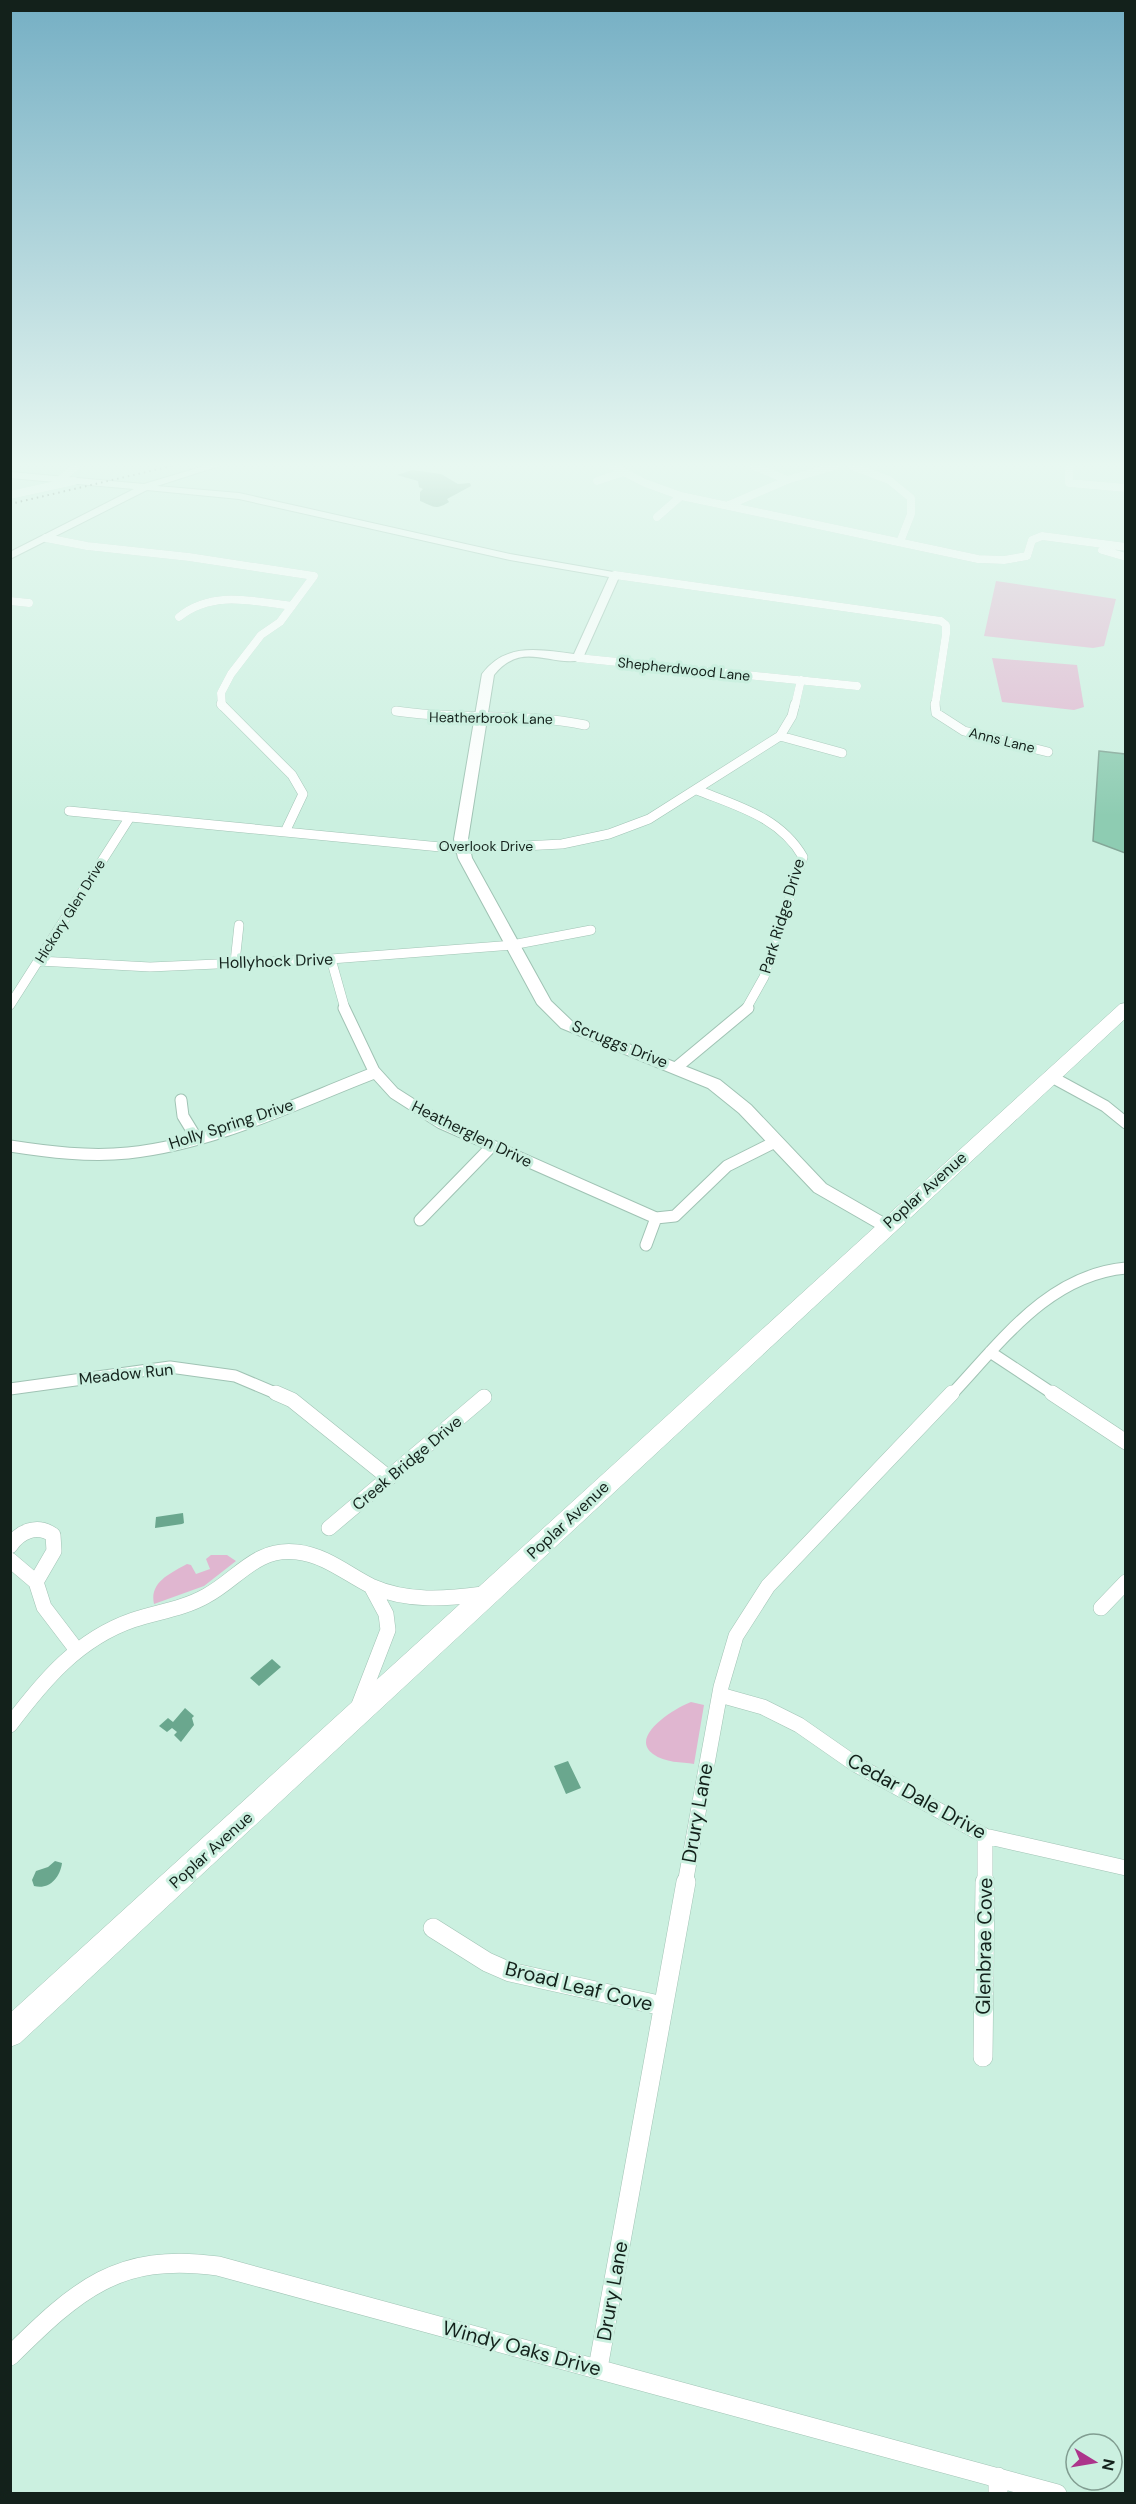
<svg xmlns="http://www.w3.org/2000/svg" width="1136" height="2504" font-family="'DM Sans',sans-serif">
<rect width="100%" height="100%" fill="#cbf0e0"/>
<path fill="#e0b6d0" d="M 996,581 L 1116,599 L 1104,646 L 1093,648 L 984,636 Z
M 992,658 L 1077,665 L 1084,707 L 1074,710 L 1002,702 Z
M 211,1555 L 227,1555 L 236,1561 L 204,1586 L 154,1604 C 149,1582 171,1573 187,1564 L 191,1565 L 196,1574 L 210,1569 L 206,1559 Z
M 691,1702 L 704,1705 L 694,1764 C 682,1762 665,1763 653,1754 C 628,1736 677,1707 691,1702 Z"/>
<path fill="#6aa78e" d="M 412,470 L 441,474 L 458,484 L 470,483 L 471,486 L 447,499 L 449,502 C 435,511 433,506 420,501 L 420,492 L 423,489 L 419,487 L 418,481 L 397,475 Z
M 183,1513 L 184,1523 L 182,1524 L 155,1528 L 156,1517 Z
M 272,1659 L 281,1667 L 259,1686 L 250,1678 Z
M 185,1708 L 194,1716 L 192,1718 L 194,1725 L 181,1742 L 174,1735 L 177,1732 L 172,1728 L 167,1732 L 159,1726 L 168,1718 L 173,1722 Z
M 568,1761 L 581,1788 L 566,1794 L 554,1766 Z
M 55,1861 L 62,1863 C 60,1878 49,1890 34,1886 L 32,1880 L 36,1871 L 48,1867 Z"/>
<path fill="#8eccb2" stroke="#83a697" stroke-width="1.5" d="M 1099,751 L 1125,754 L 1125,853 L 1093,841 Z"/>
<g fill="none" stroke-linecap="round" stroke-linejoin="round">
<defs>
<path id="street-far4" d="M 612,466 L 645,483 L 681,496 L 978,559 L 1004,560 L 1027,556 L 1032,540 L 1042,536 L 1126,547
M 754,466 L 787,480
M 852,466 L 889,480 L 911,498 L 911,514 L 900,542
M 1069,466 L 1069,483 L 1126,488
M 61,479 L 76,466
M 597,481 L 624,472
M 10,495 L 74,481
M 729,505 L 787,480 L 835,466
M 657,517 L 681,496
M 46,538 L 87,546 L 189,557 L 314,576 L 280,622 L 261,635 L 231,674 L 221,693 L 222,706
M 1102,550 L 1126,557
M 615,575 L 941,621 L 946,625 L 946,634 L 935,706
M 10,601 L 29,603
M 179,617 C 212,590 253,601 292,606
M 578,658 L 857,686
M 795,706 L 801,680"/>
<path id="street-far3" d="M 221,704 L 292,775 L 303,794 L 285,832
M 935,704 L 936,713 L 964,731 L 1048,752
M 396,711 C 459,721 523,712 585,725
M 780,736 L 842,753
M 697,790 C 737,806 780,817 803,857 L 764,977 L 746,1009
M 69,811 L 461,849 L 562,844 L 609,834 L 649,819 L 780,736 L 792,716 L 795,704
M 331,959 L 345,1009
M 39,961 L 150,967 L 331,959 L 512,945 L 591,930
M 235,962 L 239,925
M 10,1005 L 130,817"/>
<path id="street-far2" d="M 344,1008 L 374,1071 L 394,1093 L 441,1123 L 656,1218
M 677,1067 L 748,1008
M 1050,1076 L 1105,1106 L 1126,1123
M 181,1100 L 183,1116 L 197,1139
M 10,1146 C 49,1152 89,1157 128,1153 C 214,1144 294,1104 374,1073
M 420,1220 L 492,1146
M 646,1245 L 656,1218 L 675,1216 L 727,1166 L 773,1143
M 990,1352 L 1055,1395
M 10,1389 L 170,1367 L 235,1376 L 280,1395
M 951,1395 C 1001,1342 1048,1275 1126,1268"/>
<path id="street-far1" d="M 276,1393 L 292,1400 L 389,1478
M 1052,1393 L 1126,1442
M 329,1528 L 484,1397
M 10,1546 C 20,1531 37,1524 53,1535 L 54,1551 L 36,1582 L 44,1607 L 76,1649
M 10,1560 L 36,1582
M 1101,1608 L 1126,1582
M 720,1695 L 763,1707 L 799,1725 L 855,1764 L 985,1836 L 1126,1868
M 359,1705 L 388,1630 L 386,1614 L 371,1586
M 10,1725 C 44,1680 78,1639 133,1620 C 157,1612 183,1609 206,1596 C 238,1579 256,1547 297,1552 C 325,1555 347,1574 371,1586 C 407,1602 445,1599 483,1594
M 685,1884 L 721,1687 L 736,1636 L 768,1586 L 952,1393
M 985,1884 L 985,1836"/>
<path id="street" d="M 433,1928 L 487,1962 L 510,1972 L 663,2006
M 983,2057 L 985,1882
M 10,2356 C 77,2290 118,2252 218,2266 L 1057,2494
M 598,2368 L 686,1882
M 998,2477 L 998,2494"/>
<path id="secondary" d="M 204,466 L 219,466 L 157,486 L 239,493 L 510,554 L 619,573 L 620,575 L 582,660 C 549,667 522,640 494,675 L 468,839 L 472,858 L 551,1001 L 573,1022 L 720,1080 L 751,1105 L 826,1184 L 892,1222 L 895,1226 L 892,1230 L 880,1230 L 814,1192 L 739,1113 L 708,1088 L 561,1028 L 537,1004 L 458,858 L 454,839 L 482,674 C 506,642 539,650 574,654 L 609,577 L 510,560 L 239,499 L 147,490 L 10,559 L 10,552 L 134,489 L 10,478 L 10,472 L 144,484 Z"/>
<path id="primary" d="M 1126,1003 L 1126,1018 L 20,2043 L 10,2047 L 10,2013 L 1120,1004 Z"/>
</defs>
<use href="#street-far4" stroke="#a0c3b4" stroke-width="8"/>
<use href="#street-far3" stroke="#a0c3b4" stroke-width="10"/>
<use href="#street-far2" stroke="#a0c3b4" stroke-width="13"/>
<use href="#street-far1" stroke="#a0c3b4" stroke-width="16"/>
<use href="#street" stroke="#a0c3b4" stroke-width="20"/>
<use href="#secondary" stroke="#a0c3b4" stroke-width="2"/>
<use href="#primary" stroke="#a0c3b4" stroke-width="1"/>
<use href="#street-far4" stroke="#fff" stroke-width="8"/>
<use href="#street-far3" stroke="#fff" stroke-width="9"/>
<use href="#street-far2" stroke="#fff" stroke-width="11"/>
<use href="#street-far1" stroke="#fff" stroke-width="15"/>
<use href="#street" stroke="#fff" stroke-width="19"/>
<use href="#secondary" fill="#fff" fill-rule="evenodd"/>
<use href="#primary" fill="#fff" fill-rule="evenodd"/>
<path stroke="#2d3f37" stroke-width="2" stroke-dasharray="1.5 4" stroke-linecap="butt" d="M 10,504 L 172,466"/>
</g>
<linearGradient id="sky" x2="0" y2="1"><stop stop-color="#75afc4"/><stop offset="0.57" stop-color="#e8f8f1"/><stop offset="1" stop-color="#e8f8f1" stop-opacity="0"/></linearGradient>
<rect width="1136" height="816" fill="url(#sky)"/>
<g text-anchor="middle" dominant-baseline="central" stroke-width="6" stroke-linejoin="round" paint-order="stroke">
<g font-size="14" fill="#13211b" stroke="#cbf0e0">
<text transform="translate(684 669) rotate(6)">Shepherdwood Lane</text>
<text transform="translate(491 718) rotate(1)">Heatherbrook Lane</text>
<text transform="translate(1002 740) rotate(14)">Anns Lane</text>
<text x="486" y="846">Overlook Drive</text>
<text transform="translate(70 911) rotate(-58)">Hickory Glen Drive</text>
</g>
<g font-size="16" fill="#13211b" stroke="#cbf0e0">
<text transform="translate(782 916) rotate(-73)">Park Ridge Drive</text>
<text transform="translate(276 961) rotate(-2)">Hollyhock Drive</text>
<text transform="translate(620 1044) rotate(22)">Scruggs Drive</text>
<text transform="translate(231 1124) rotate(-18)">Holly Spring Drive</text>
<text transform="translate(472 1134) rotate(26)">Heatherglen Drive</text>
<text transform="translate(925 1190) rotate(-42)">Poplar Avenue</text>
<text transform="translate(126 1374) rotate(-6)">Meadow Run</text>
<text transform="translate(407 1463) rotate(-40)">Creek Bridge Drive</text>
<text transform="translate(568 1520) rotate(-43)">Poplar Avenue</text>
<text transform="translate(211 1850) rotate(-42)">Poplar Avenue</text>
</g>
<g font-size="20" fill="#13211b" stroke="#cbf0e0">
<text transform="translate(917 1796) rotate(29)">Cedar Dale Drive</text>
<text transform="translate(697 1813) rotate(-80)">Drury Lane</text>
<text transform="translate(984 1946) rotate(-89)">Glenbrae Cove</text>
<text transform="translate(579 1986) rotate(14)">Broad Leaf Cove</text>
<text transform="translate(612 2291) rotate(-80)">Drury Lane</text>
<text transform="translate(522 2348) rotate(15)">Windy Oaks Drive</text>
</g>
</g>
<rect width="1136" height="2504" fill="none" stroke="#13211b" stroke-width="24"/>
<g transform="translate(1094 2462) rotate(101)"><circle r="28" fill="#cbf0e0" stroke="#819d91" stroke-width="1.5"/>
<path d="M0-4.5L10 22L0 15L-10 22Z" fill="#ac358b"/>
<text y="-9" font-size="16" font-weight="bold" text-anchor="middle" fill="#13211b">N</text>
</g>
</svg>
